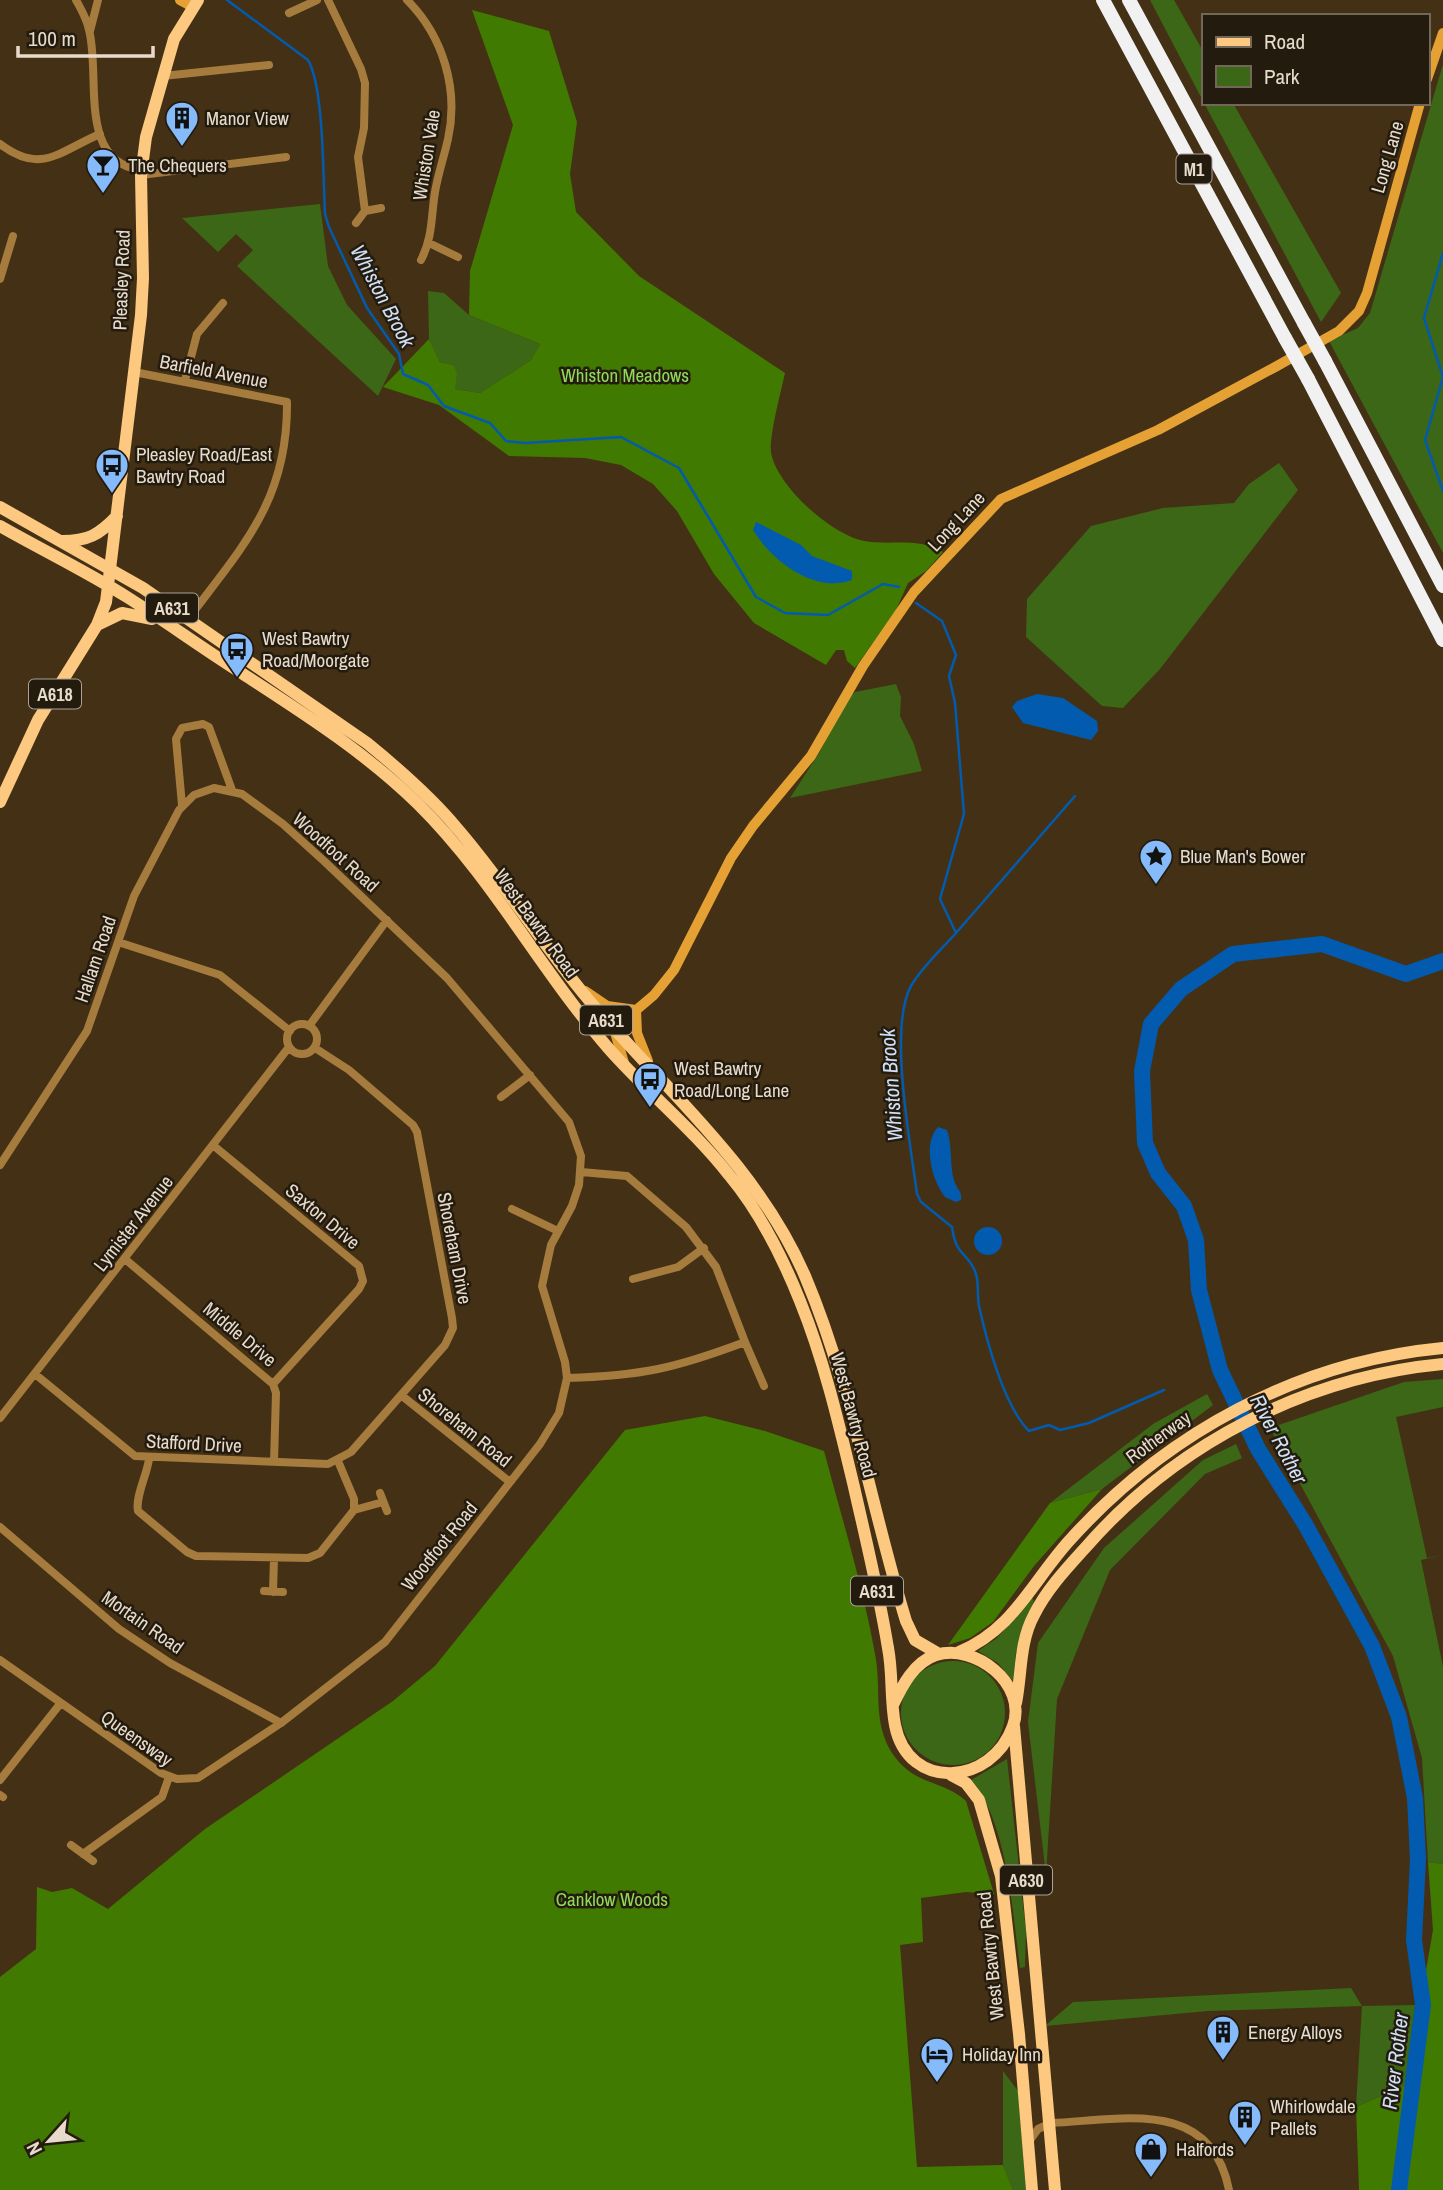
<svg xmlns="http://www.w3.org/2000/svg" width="1443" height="2190" font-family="'Archivo Narrow',sans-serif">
<rect width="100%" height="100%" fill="#443115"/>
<path fill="#3b6716" d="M 1150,0 L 1174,0 L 1203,51 L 1203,101 Z
M 1443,64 L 1443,553 L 1329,341 L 1358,328 L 1370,313 Z
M 1204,103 L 1233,103 L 1341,293 L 1321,322 Z
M 320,204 L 328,266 L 347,305 L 396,359 L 378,396 L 237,266 L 253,250 L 236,234 L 218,252 L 182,218 Z
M 428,291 L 444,293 L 469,315 L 540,344 L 531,360 L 480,393 L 455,389 L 453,365 L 440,362 L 429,339 Z
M 1279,463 L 1298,490 L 1160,669 L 1123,708 L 1102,706 L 1026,637 L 1027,599 L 1091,526 L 1163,508 L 1234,503 L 1249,484 Z
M 896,684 L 901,697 L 900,716 L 914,744 L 922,771 L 790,798 L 819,753 L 847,699 L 855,692 Z
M 1443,1379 L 1443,1407 L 1396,1417 L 1427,1558 L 1443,1555 L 1421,1560 L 1443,1667 L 1443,1864 L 1428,1862 L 1422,1758 L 1393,1656 L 1270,1428 L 1404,1382 Z
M 1207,1394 L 1213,1405 L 1102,1489 L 1050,1503 L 1153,1424 Z
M 1236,1444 L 1242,1458 L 1205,1474 L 1110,1570 L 1057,1699 L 1046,1875 L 1028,1722 L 1038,1643 L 1104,1548 L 1203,1460 Z
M 1032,1598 L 1034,1601 L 1016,1652 L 1013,1681 L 998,1663 L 978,1651 L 997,1638 Z
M901 1713a52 52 0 1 1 104 0a52 52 0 1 1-104 0Z
M 1007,1759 L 1026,1931 L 1025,1967 L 1020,1968 C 1013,1914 1007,1820 971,1780 Z
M 1351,1988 L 1362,2006 L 1415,2005 L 1406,2085 L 1356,2107 L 1362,2006 L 1208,2011 L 1045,2026 L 1073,2002 Z
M 1003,2071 L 1018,2091 L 1026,2190 L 1013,2190 L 1003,2165 Z"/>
<path fill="#417a00" d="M 472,10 L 549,31 L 577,122 L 570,174 L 576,212 L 639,276 L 785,373 C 781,391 769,437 771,452 C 776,485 829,532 860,540 C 888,547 917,536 943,552 L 926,571 L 908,583 L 896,610 L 855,668 L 847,661 L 844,650 L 836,650 L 826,665 L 754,623 L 714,574 L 677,511 L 653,484 L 621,465 L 585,458 L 509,456 L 439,405 L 383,387 L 429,339 L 440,362 L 453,365 L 457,373 L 455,389 L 480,393 L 531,360 L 540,344 L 469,315 L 470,271 L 513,125 Z
M 705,1416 L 765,1431 L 824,1451 C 842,1519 863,1586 875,1654 C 882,1689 872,1721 892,1753 C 915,1787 940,1778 966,1801 L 994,1894 L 966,1892 L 921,1898 L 923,1942 L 900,1945 L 917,2167 L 1003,2165 L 1013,2190 L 0,2190 L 0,1977 L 36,1949 L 37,1887 L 52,1892 L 72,1888 L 108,1909 L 205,1829 L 393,1701 L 435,1666 L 625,1430 Z
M 1102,1489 L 1034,1566 L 993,1622 L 970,1638 L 948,1645 L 1050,1503 Z
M 1428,1862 L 1443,1864 L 1443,2190 L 1359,2190 L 1356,2107 L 1406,2085 L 1433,1930 Z"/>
<path fill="#025bae" d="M 756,522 L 801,545 L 812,556 L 852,571 L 852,580 C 815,594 772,561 753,530 Z
M 1037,694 L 1063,698 L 1097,721 L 1098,731 L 1091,740 L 1023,723 L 1012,707 L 1017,701 Z
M 938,1127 L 947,1130 C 953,1147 949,1171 956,1185 C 959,1192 962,1192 961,1200 L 956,1202 L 945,1197 C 932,1181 922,1144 938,1127 Z
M974 1241a14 14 0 1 1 28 0a14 14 0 1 1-28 0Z"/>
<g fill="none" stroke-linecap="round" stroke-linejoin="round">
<path stroke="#025bae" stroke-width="2.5" d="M 227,0 L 308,60 C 324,87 323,178 325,214 L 329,227 L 367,308 L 399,354 L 403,374 L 428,385 L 444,406 L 490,423 L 506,441 L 525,443 L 621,437 L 679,468 L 756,597 L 785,613 L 828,615 L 883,584 L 899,587
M 1443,253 L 1424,318 L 1443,377 L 1425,440 L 1443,491
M 916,603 L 942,621 L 956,655 L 949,676 L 955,703 L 964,814 L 940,899 L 956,933 C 941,950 922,967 911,986 C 888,1027 911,1147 917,1194 L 921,1202 L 952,1227 C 956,1258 969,1252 976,1274 C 979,1284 977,1296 979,1306 C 987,1342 1004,1406 1029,1431 L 1049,1425 L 1060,1430 L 1089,1423 L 1164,1390
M 956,933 L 1075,796"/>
<path stroke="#025bae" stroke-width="16" d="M 1399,2190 L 1423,2005 L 1414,1940 L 1418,1859 L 1415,1798 L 1399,1717 L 1372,1646 L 1305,1524 L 1258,1449 L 1220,1370 L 1199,1290 L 1196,1240 L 1184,1206 L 1158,1173 L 1145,1143 L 1142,1071 L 1151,1024 L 1181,989 L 1233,954 L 1322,944 L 1406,974 L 1443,961"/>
<path stroke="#a67b3e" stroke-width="8" d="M 76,0 C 81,9 87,19 89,30 C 101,75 77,162 141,170
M 328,0 L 361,69 L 365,83 L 364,128 L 358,157 L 365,211
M 407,0 C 443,36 459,89 448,139 C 444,157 438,174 435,192 C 431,216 433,237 421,260
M 289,13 L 317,0
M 90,31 L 98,0
M 163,76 L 269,65
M 0,144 C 41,175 58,152 100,134
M 141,175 L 286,157
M 356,223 L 365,211 L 381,208
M 429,243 L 458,257
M 0,279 L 13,236
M 134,372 L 287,402 C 288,500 243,546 188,619
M 185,380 L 197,334 L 223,303
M 182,805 L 176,739 L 182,728 L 203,724 L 209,727 L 232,790
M 118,942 L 220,975 L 290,1031
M287 1039a15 15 0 1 1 30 0a15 15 0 1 1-30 0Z
M 309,1026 L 387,920
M 501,1097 L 530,1075
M 214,1146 L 359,1266 L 363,1281 L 359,1289 L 273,1384
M 0,1165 L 87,1031 L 134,896 L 179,810 L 194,795 L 214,788 L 242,794 L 283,824 L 324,861 L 447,978 L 569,1122 L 581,1156 L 579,1185 L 572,1206 L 551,1245 L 542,1286 L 565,1362 L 567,1378 L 559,1413 L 540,1444 L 385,1642 L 281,1723 L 198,1778 L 177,1779 L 161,1773 L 0,1660
M 512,1209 L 558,1231
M 125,1259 L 273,1384 L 276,1393 L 274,1462
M 633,1279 L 678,1267 L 704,1248
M 745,1342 L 764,1386
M 35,1374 L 135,1456 L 328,1464 L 351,1452 L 445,1345 L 453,1328 L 452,1318 L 417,1132 L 413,1125 L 349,1070 L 315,1048
M 567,1378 C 641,1376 676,1368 745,1342 L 716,1267 L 686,1227 L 627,1176 L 581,1172
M 401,1395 L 510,1482
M 0,1418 L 289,1047
M 149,1459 C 147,1475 135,1497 138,1511 L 187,1552 L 196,1556 L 308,1558 L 320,1553 L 354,1510 L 354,1499 L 338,1461
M 380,1493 L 387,1511
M 354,1510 L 383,1502
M 0,1527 L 119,1629 L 170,1663 L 281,1723
M 264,1591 L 283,1592
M 273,1592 L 274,1558
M 0,1780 L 60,1704
M 0,1795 L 3,1797
M 71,1845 L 93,1861
M 83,1854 L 162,1797 L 169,1777
M 1028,2143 L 1038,2129 L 1051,2123 C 1122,2120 1211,2097 1229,2190"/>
<path stroke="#e6a134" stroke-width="10" d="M 180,0 L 193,7
M 1427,79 L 1443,33
M 585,991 L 607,1006 L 636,1010
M 636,1010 L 637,1033 L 648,1061
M 624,1063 L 614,1029 L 654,995 L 674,970 L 731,858 L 753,826 L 811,756 L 863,666 L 914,592 L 1001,499 L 1158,430 L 1277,366 L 1339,331 L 1359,311 L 1367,293 L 1420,103"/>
<path stroke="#fdc880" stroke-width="12" d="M 0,507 L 143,588 L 367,743 C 399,769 430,796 456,827 C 503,881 541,943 588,999 C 664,1089 757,1165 805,1276 C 852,1387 871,1507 906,1621 L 915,1640 L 939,1654
M 0,526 C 42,550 86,571 127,597 C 165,621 202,648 240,672 C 303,713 365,752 418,804 C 492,877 541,971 609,1049 C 647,1092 693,1129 729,1175 C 760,1212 782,1256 800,1301 C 824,1360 839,1424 854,1487 C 866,1540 879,1593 888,1648 C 893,1673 890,1699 895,1725 C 908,1792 992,1786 1013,1726 C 1028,1684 975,1643 936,1655 C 914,1662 902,1686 893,1705
M 62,541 C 88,541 99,535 117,516
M 97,625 L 122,613 L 152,619
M 0,802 L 38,720 L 97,625 L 106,602 L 141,315 L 143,278 L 141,175 L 146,137 L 174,39 L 198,0
M 959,1652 C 1013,1630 1032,1582 1069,1541 C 1166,1433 1297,1362 1443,1348
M 1016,1703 C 1022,1673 1019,1643 1034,1615 C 1047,1589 1067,1568 1086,1547 C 1177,1443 1306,1377 1443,1364
M 1014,1726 L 1055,2190
M 951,1775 L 966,1783 L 979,1800 L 1001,1876 L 1019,2034 L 1032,2190"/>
<path stroke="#f1f1f1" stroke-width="14" d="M 1103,0 L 1285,338
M 1129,0 L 1304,323
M 1325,361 L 1443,586
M 1308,379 L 1443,640"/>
<path stroke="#f1f1f1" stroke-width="14" d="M 1304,323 L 1325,361
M 1285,338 L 1308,379"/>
</g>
<defs>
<symbol id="building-pin" viewBox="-11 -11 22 30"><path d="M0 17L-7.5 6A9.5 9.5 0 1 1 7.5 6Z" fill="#86bbfb" stroke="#241b0f"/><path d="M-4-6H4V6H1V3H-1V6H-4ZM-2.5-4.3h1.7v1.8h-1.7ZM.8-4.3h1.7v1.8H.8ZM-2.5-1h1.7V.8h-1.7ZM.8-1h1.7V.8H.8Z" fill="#111"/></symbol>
<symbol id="bar-pin" viewBox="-11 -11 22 30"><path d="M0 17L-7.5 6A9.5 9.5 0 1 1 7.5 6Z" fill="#86bbfb" stroke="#241b0f"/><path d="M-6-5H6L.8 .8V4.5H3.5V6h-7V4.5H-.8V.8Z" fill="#111"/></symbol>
<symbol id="bus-pin" viewBox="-11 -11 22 30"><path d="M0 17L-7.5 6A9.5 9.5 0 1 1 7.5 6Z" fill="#86bbfb" stroke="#241b0f"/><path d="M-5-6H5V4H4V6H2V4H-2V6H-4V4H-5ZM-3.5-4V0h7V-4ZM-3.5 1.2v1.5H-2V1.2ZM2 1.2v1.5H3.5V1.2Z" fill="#111"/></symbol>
<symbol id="sight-pin" viewBox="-11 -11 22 30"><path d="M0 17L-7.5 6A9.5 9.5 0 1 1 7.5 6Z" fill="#86bbfb" stroke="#241b0f"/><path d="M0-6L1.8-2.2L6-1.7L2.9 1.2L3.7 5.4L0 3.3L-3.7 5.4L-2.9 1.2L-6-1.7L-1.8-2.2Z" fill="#111"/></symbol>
<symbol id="hotel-pin" viewBox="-11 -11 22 30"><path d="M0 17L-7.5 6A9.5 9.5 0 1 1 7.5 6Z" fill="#86bbfb" stroke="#241b0f"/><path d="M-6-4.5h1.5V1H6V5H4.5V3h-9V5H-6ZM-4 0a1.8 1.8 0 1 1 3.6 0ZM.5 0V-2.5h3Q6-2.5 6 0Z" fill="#111"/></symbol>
<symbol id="shop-pin" viewBox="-11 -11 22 30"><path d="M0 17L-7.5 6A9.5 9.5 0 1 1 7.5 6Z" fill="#86bbfb" stroke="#241b0f"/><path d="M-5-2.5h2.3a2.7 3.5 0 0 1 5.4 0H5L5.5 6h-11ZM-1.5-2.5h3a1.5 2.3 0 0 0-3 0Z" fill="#111"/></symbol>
</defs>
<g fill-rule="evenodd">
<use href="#building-pin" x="163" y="99" width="38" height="52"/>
<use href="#bar-pin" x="84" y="146" width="38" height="52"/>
<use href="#bus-pin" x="93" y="446" width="38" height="52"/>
<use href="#bus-pin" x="218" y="630" width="38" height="52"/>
<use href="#sight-pin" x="1137" y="837" width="38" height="52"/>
<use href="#bus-pin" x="631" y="1060" width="38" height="52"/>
<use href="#building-pin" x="1204" y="2013" width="38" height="52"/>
<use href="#hotel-pin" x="918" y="2035" width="38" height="52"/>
<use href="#building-pin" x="1226" y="2098" width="38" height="52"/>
<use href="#shop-pin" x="1132" y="2130" width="38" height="52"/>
</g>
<g text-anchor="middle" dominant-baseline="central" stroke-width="5" stroke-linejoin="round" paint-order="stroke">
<g fill="#241b0f" stroke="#aca193" stroke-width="2">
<rect x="1176.5" y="154.5" width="35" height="29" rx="5"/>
<rect x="146" y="593.5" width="52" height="29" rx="5"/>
<rect x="29" y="679.5" width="52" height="29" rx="5"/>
<rect x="580" y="1005.5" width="52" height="29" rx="5"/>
<rect x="851" y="1576.5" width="52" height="29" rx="5"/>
<rect x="1000" y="1865.5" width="52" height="29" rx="5"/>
</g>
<g font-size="18" font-weight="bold" fill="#e7dbcb">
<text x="1194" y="169">M1</text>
<text x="172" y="608">A631</text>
<text x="55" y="694">A618</text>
<text x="606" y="1020">A631</text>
<text x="877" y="1591">A631</text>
<text x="1026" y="1880">A630</text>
</g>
<g font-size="19" fill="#e7dbcb" stroke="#241b0f" text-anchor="start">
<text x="206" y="118">Manor View</text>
<text x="128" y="165">The Chequers</text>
<text x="136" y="454">Pleasley Road/East<tspan x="136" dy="22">Bawtry Road</tspan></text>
<text x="262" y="638">West Bawtry<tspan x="262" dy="22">Road/Moorgate</tspan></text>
<text x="1180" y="856">Blue Man's Bower</text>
<text x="674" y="1068">West Bawtry<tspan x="674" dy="22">Road/Long Lane</tspan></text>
<text x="1248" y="2032">Energy Alloys</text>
<text x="962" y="2054">Holiday Inn</text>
<text x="1270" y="2106">Whirlowdale<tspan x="1270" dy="22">Pallets</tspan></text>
<text x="1176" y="2149">Halfords</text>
</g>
<g font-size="19" fill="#e7dbcb" stroke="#241b0f">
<text transform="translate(426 155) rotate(-81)">Whiston Vale</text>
<text transform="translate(1387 157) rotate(-74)">Long Lane</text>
<text transform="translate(121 280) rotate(-88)">Pleasley Road</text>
<text transform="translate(214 371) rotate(11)">Barfield Avenue</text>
<text transform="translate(956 521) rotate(-47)">Long Lane</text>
<text transform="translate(336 852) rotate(42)">Woodfoot Road</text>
<text transform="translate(537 923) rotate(54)">West Bawtry Road</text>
<text transform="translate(95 959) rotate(-71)">Hallam Road</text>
<text transform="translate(323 1216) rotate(40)">Saxton Drive</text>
<text transform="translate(133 1223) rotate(-52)">Lymister Avenue</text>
<text transform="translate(455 1248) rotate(79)">Shoreham Drive</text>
<text transform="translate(240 1334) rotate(40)">Middle Drive</text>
<text transform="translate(854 1415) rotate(75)">West Bawtry Road</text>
<text transform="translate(465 1427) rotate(39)">Shoreham Road</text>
<text transform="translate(1158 1437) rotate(-36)">Rotherway</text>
<text transform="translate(194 1443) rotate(3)">Stafford Drive</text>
<text transform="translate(439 1546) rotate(-51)">Woodfoot Road</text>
<text transform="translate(143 1622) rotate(35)">Mortain Road</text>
<text transform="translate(137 1738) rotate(35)">Queensway</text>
<text transform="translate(990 1956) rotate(-96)">West Bawtry Road</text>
</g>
<g font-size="19" fill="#8fda58" stroke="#241b0f">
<text x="625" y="375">Whiston Meadows</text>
<text x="612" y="1899">Canklow Woods</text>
</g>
<g font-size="21" font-style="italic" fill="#cfe0f7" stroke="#241b0f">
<text transform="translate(383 296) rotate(62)">Whiston Brook</text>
<text transform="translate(891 1085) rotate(-94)">Whiston Brook</text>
<text transform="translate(1279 1439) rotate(62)">River Rother</text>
<text transform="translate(1395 2061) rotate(-83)">River Rother</text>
</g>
</g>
<rect x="1202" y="14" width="228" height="91" fill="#241b0f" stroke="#72685a" stroke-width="2"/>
<rect x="1216" y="37" width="35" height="10" fill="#fdc880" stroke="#72685a" stroke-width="2"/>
<text x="1264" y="49" font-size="21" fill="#e7dbcb">Road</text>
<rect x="1216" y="66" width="35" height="21" fill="#3b6716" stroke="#72685a" stroke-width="2"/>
<text x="1264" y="84" font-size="21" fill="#e7dbcb">Park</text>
<g transform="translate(49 2141) rotate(243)" stroke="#241b0f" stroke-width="5" paint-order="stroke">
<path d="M0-5L12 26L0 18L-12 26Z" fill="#e7dbcb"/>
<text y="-10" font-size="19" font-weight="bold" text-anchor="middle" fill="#e7dbcb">N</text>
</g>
<path d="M18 46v10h135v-10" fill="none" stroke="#e7dbcb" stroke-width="3.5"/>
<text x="28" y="46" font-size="21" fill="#e7dbcb" stroke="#241b0f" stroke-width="5" paint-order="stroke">100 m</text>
</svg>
